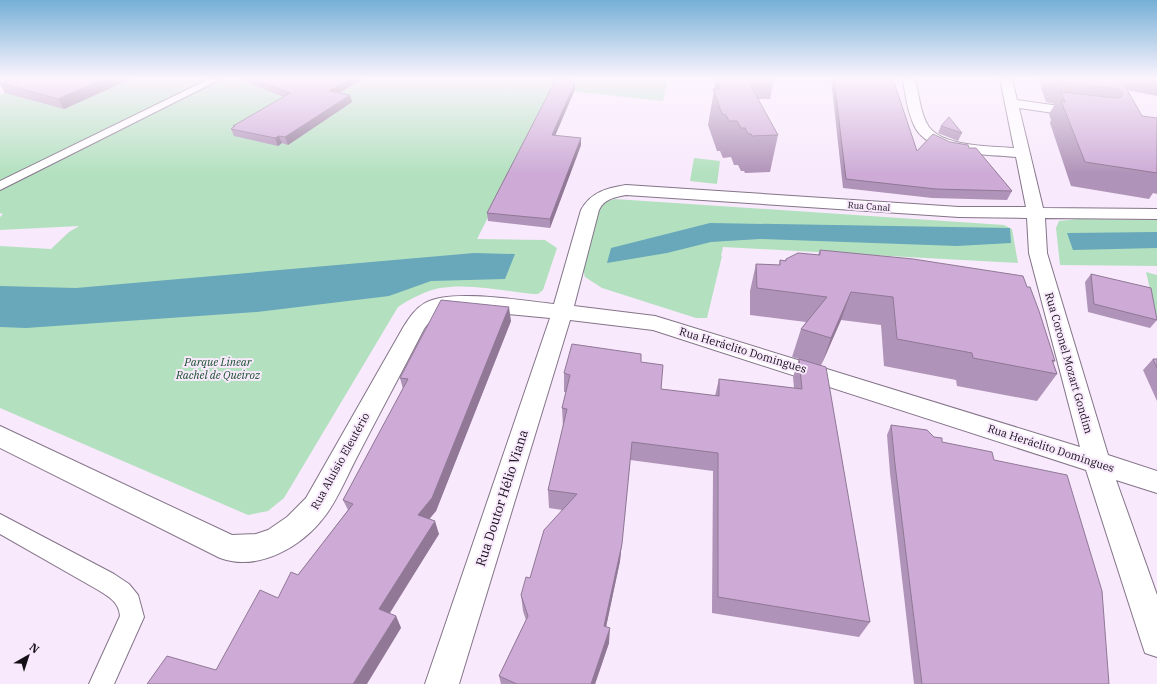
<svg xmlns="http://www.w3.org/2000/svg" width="1157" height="684" font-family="'IBM Plex Serif',serif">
<rect width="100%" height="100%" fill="#f8e9fc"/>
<path fill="#b3e1bf" d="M 42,79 L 668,79 L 663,101 L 553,89 L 477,239 L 545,240 L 557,248 L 543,290 L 538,294 L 533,294 C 503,291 470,283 440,288 C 425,291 410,299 398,307 L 284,498 L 268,511 L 248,515 L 0,408 L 0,246 L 51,249 L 69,232 L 79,226 L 0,230 L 0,217 L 3,214 L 0,213 L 0,95 Z
M 694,158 L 720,161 L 717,184 L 690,181 Z
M 615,199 L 1004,225 L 1012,229 L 1018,263 L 723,247 L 721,256 L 722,256 L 707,318 L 696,318 L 602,288 L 585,277 L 582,265 L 597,212 L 607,201 Z
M 1078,219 L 1157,220 L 1157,266 L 1060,265 L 1056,228 L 1059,221 Z
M 1146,272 L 1157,275 L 1157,319 Z"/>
<path fill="#69a7bb" d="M 710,223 L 1010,228 L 1011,243 L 957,246 L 760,239 L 711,242 L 667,253 L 607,263 L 611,248 Z
M 1157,232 L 1157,248 L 1073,250 L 1067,233 Z
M 474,253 L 515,254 L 505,279 L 431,281 L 389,296 L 257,312 L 26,328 L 0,327 L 0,286 L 76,288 Z"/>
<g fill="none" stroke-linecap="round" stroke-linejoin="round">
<defs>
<path id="service" d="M 209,79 L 221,79 L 0,190 L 0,181 Z
M 0,514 L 114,574 L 129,584 L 138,595 L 144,617 L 114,684 L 89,684 L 120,616 C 119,602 109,597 98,590 L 0,534 Z"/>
<path id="minor" d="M 903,79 L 915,79 C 919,93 920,114 929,127 C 944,147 991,146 1014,148 L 1000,79 L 1012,79 L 1017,100 L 1087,110 L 1089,113 L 1087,116 L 1082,117 L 1019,108 L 1043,208 L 1157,209 L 1157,219 L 1045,218 L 1047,253 L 1108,455 L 1157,471 L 1157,493 L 1116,480 L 1157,595 L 1157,657 L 1145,653 L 1141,641 L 1086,470 L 653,330 L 570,320 L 459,684 L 425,684 L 550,318 L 458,309 C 442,310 434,315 424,329 C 402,372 379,414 357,457 C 347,476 338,499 325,516 C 302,547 258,572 220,558 L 0,448 L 0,426 L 232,535 L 256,534 L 268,530 L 287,517 L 306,498 L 404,326 C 410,317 416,308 425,303 C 452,288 522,301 554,304 L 581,210 C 591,192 607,188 626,185 L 959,207 L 1026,207 L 1016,157 C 987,154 932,156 916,129 C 908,115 905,94 903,79 ZM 626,195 L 959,217 L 1027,218 L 1029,253 L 1080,447 L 655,316 L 574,306 L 599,210 C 604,199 615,197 626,195 Z"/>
</defs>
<use href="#service" stroke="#847489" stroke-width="2"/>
<use href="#minor" stroke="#847489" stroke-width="2"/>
<use href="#service" fill="#fff" fill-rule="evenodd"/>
<use href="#minor" fill="#fff" fill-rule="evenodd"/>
</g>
<path fill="#b093b8" d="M 2,79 L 131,79 L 64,109 L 5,93 L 0,84 L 0,83 L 5,82 Z
M 244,79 L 362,79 L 340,93 L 352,102 L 288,145 L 282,143 L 278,146 L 234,136 L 231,129 L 233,127 L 233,126 L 284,97 L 246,82 Z
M 716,79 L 774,79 L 770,99 L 758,99 L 778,135 L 770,172 L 745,173 L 744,171 L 741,171 L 738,165 L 734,165 L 731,157 L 723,158 L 720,151 L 717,151 L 708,125 Z
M 831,79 L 893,79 L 917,151 L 950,142 L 969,148 L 1012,191 L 1007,200 L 932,198 L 843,188 Z
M 1038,79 L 1157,79 L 1157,96 L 1127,90 L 1142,116 L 1157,118 L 1157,194 L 1153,193 L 1149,199 L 1071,186 L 1050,123 L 1051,120 L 1049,114 L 1055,104 L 1046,102 Z
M 575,89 L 555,136 L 581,138 L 581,145 L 550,228 L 488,221 L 487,213 Z
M 941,126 L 962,133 L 958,141 L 938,133 Z
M 820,250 L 1055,361 L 1053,363 L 1057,374 L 1037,401 L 957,386 L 956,380 L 884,366 L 881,325 L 841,320 L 821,365 L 870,622 L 859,637 L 712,613 L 713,471 L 630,460 L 620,561 L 606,627 L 609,643 L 595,684 L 501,684 L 499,676 L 526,620 L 523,611 L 521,595 L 530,578 L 562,510 L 549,508 L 548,490 L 563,427 L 562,408 L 566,392 L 564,392 L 564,373 L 641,362 L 661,389 L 715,396 L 719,379 L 794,388 L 793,377 L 799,359 L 792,357 L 801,329 L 806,322 L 750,315 L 750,291 L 756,264 L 779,265 L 780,260 L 785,261 L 786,259 L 818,255 Z
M 1091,274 L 1157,320 L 1150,328 L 1088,312 L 1085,282 Z
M 511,321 L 436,511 L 429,519 L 439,534 L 389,613 L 396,616 L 401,628 L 216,670 L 298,575 L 348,510 L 343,500 L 403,389 L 400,378 Z
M 1153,359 L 1157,359 L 1157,401 L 1143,370 Z
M 891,425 L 934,437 L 942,442 L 994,460 L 1109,684 L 914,684 L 890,473 L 887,435 Z"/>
<path fill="#907896" d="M 104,79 L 131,79 L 64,109 L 58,99 Z
M 350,79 L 362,79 L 331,98 L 329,91 Z
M 575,83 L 575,89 L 552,143 L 552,135 Z
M 350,95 L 352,102 L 288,145 L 285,137 Z
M 279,136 L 282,143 L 278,146 L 275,138 Z
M 581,138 L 581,145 L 550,228 L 550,219 Z
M 851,292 L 841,320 L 821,366 L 831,338 Z
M 509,307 L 511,321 L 436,511 L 422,528 L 418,515 Z
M 632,442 L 620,561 L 603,641 L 604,626 Z
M 435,521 L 439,534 L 385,621 L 379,609 Z
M 396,616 L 401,628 L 367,684 L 353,684 Z
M 610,628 L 609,643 L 595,684 L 591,684 Z"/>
<path fill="#cdabd6" stroke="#907896" d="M 7,79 L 104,79 L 58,99 L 0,83 L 13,81 Z
M 252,79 L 350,79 L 329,91 L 350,95 L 285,137 L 279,136 L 275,138 L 231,129 L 235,126 L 233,126 L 290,93 Z
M 556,79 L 567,79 L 575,83 L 552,135 L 581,138 L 550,219 L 487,213 Z
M 716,79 L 747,79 L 778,135 L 752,136 L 751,134 L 748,134 L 745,128 L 741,128 L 737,121 L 729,121 L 726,115 L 722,114 L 713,89 L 721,89 Z
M 834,79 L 893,79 L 917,151 L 933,134 L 950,142 L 968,145 L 969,148 L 976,148 L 1012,191 L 936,189 L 846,179 Z
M 1056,79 L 1121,79 L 1142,116 L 1157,118 L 1157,173 L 1085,162 L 1061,101 L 1065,102 L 1061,92 L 1115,98 L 1121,97 L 1123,92 L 1120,89 L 1057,81 Z
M 949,117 L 962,133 L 941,126 Z
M 820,250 L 913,259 L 1023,276 L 1027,287 L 1030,287 L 1039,311 L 1055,361 L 1052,360 L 1057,374 L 973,358 L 972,353 L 897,339 L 893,297 L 851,292 L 831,338 L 801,329 L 827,297 L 757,288 L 756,264 L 780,265 L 780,260 L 786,261 L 786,259 L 798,253 L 820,255 Z
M 1091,274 L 1151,288 L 1157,320 L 1094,304 Z
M 441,300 L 509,307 L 432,498 L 418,515 L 435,521 L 379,609 L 396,616 L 353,684 L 147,684 L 167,656 L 216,670 L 260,590 L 278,598 L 291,572 L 298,575 L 353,504 L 343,500 L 408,379 L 400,378 Z
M 572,344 L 641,354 L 641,362 L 663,365 L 661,389 L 719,396 L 719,379 L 802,389 L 799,359 L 826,367 L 870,622 L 718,597 L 718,453 L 632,442 L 622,544 L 604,626 L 610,628 L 591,684 L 517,684 L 499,676 L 528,616 L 521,595 L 526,577 L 530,578 L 544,530 L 577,494 L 548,490 L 567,409 L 562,408 L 570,375 L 564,373 Z
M 1153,359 L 1157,359 L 1157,368 Z
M 891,425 L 927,430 L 934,437 L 942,438 L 942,442 L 992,452 L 994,460 L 1067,475 L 1102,591 L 1109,684 L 922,684 L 895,464 Z"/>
<linearGradient id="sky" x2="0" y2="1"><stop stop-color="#75afd6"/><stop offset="0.45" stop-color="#fcf5fe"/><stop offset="1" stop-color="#fcf5fe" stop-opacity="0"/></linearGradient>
<rect width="1157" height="174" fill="url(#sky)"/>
<g text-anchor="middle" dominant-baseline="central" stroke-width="4" stroke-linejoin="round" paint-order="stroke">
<g font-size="9" fill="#150f17" stroke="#f8e9fc">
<text transform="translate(869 206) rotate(4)">Rua Canal</text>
</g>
<g font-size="11" fill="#150f17" stroke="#f8e9fc">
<text transform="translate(743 350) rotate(17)">Rua Heráclito Domingues</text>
<text transform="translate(1069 363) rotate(74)">Rua Coronel Mozart Gondim</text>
<text transform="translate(1051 448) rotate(18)">Rua Heráclito Domingues</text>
<text transform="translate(340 461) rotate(-61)">Rua Aluísio Eleutério</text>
</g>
<g font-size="11" font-style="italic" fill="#184e2c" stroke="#f8e9fc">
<text x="218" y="362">Parque Linear<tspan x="218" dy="13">Rachel de Queiroz</tspan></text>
</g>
<g font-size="13" fill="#150f17" stroke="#f8e9fc">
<text transform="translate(502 498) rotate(-72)">Rua Doutor Hélio Viana</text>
</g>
</g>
<g transform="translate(28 656) rotate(39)" stroke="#f8e9fc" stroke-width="3" paint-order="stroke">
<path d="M0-3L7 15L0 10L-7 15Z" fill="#150f17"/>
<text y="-6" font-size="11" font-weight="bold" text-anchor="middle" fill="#150f17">N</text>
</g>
</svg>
